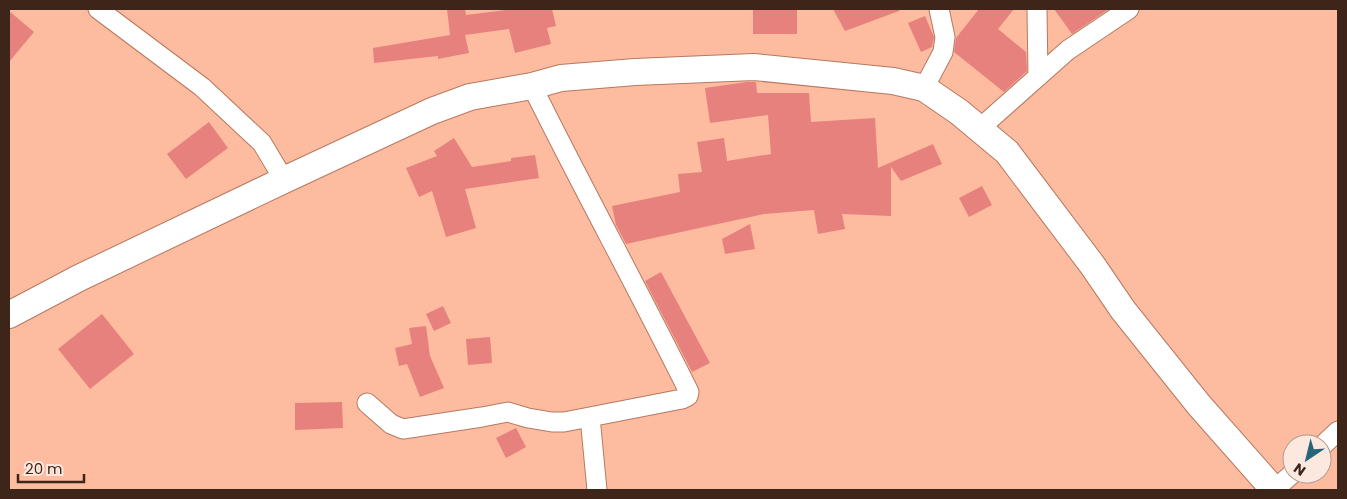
<svg xmlns="http://www.w3.org/2000/svg" width="1347" height="499" font-family="Poppins,sans-serif">
<rect width="100%" height="100%" fill="#fdbba0"/>
<path fill="#e7817d" d="M 447,9 L 465,9 L 466,15 L 513,9 L 552,9 L 556,26 L 547,28 L 551,44 L 515,53 L 509,29 L 465,35 L 469,53 L 438,59 L 438,56 L 374,63 L 373,48 L 450,35 Z
M 753,9 L 797,9 L 797,34 L 753,34 Z
M 833,9 L 899,9 L 899,11 L 845,31 Z
M 979,9 L 1014,9 L 998,29 L 1026,52 L 1027,71 L 1004,92 L 954,52 L 956,38 Z
M 1054,9 L 1109,9 L 1072,34 Z
M 9,11 L 34,32 L 9,62 Z
M 925,16 L 934,37 L 932,47 L 921,52 L 908,23 Z
M 747,82 L 756,82 L 757,93 L 809,93 L 811,122 L 875,118 L 878,168 L 933,144 L 942,164 L 901,181 L 891,167 L 891,216 L 842,214 L 845,229 L 818,234 L 814,210 L 764,214 L 626,244 L 616,225 L 612,206 L 680,192 L 678,174 L 702,172 L 697,142 L 724,138 L 727,161 L 771,154 L 768,115 L 710,123 L 705,88 Z
M 209,122 L 228,148 L 186,179 L 167,154 Z
M 454,138 L 472,167 L 511,161 L 511,158 L 535,155 L 539,178 L 465,189 L 476,228 L 446,237 L 432,191 L 419,197 L 406,168 L 437,156 L 434,151 Z
M 982,186 L 992,205 L 969,217 L 959,198 Z
M 750,224 L 755,249 L 725,254 L 722,239 Z
M 661,272 L 710,363 L 692,372 L 645,281 Z
M 443,306 L 451,323 L 434,331 L 426,314 Z
M 102,314 L 134,354 L 90,389 L 58,349 Z
M 426,326 L 430,356 L 444,388 L 420,397 L 407,364 L 399,366 L 395,348 L 412,344 L 409,328 Z
M 490,337 L 492,363 L 468,365 L 466,339 Z
M 342,402 L 343,428 L 295,430 L 295,403 Z
M 516,428 L 526,447 L 506,458 L 496,438 Z"/>
<g fill="none" stroke-linecap="round" stroke-linejoin="round">
<defs>
<path id="street" d="M 98,9 L 202,87 L 262,143 L 284,180
M 1037,9 L 1038,77
M 924,88 L 943,52 L 945,37 L 939,9
M 979,129 L 1068,50 L 1129,9
M 367,403 L 391,424 L 403,429 L 482,417 L 508,412 L 528,418 L 552,422 L 564,422 L 682,399 L 688,396 L 689,392 C 638,289 583,189 532,86
M 590,417 L 597,490
M 1322,446 L 1338,431
M 1274,490 L 1292,474"/>
<path id="secondary" d="M 9,315 L 79,278 L 284,180 L 432,111 L 470,97 L 532,86 L 561,78 L 635,72 L 754,67 L 893,81 L 924,88 L 959,112 L 1007,152 L 1093,266 L 1123,310 L 1199,405 L 1274,490"/>
</defs>
<use href="#street" stroke="#b67960" stroke-width="21"/>
<use href="#secondary" stroke="#b67960" stroke-width="28"/>
<use href="#street" stroke="#fff" stroke-width="19"/>
<use href="#secondary" stroke="#fff" stroke-width="26"/>
</g>
<rect width="1347" height="499" fill="none" stroke="#3e251a" stroke-width="20"/>
<g transform="translate(1307 459) rotate(215)"><circle r="24" fill="#fde8e0" stroke="#b19a91"/>
<path d="M0-4L9 19L0 12L-9 19Z" fill="#26667b"/>
<text y="-8" font-size="14" font-weight="bold" text-anchor="middle" fill="#3e251a">N</text>
</g>
<path d="M18 474v8h66v-8" fill="none" stroke="#3e251a" stroke-width="2.5"/>
<text x="25" y="474" font-size="15" fill="#3e251a" stroke="#fde8e0" stroke-width="4" paint-order="stroke">20 m</text>
</svg>
